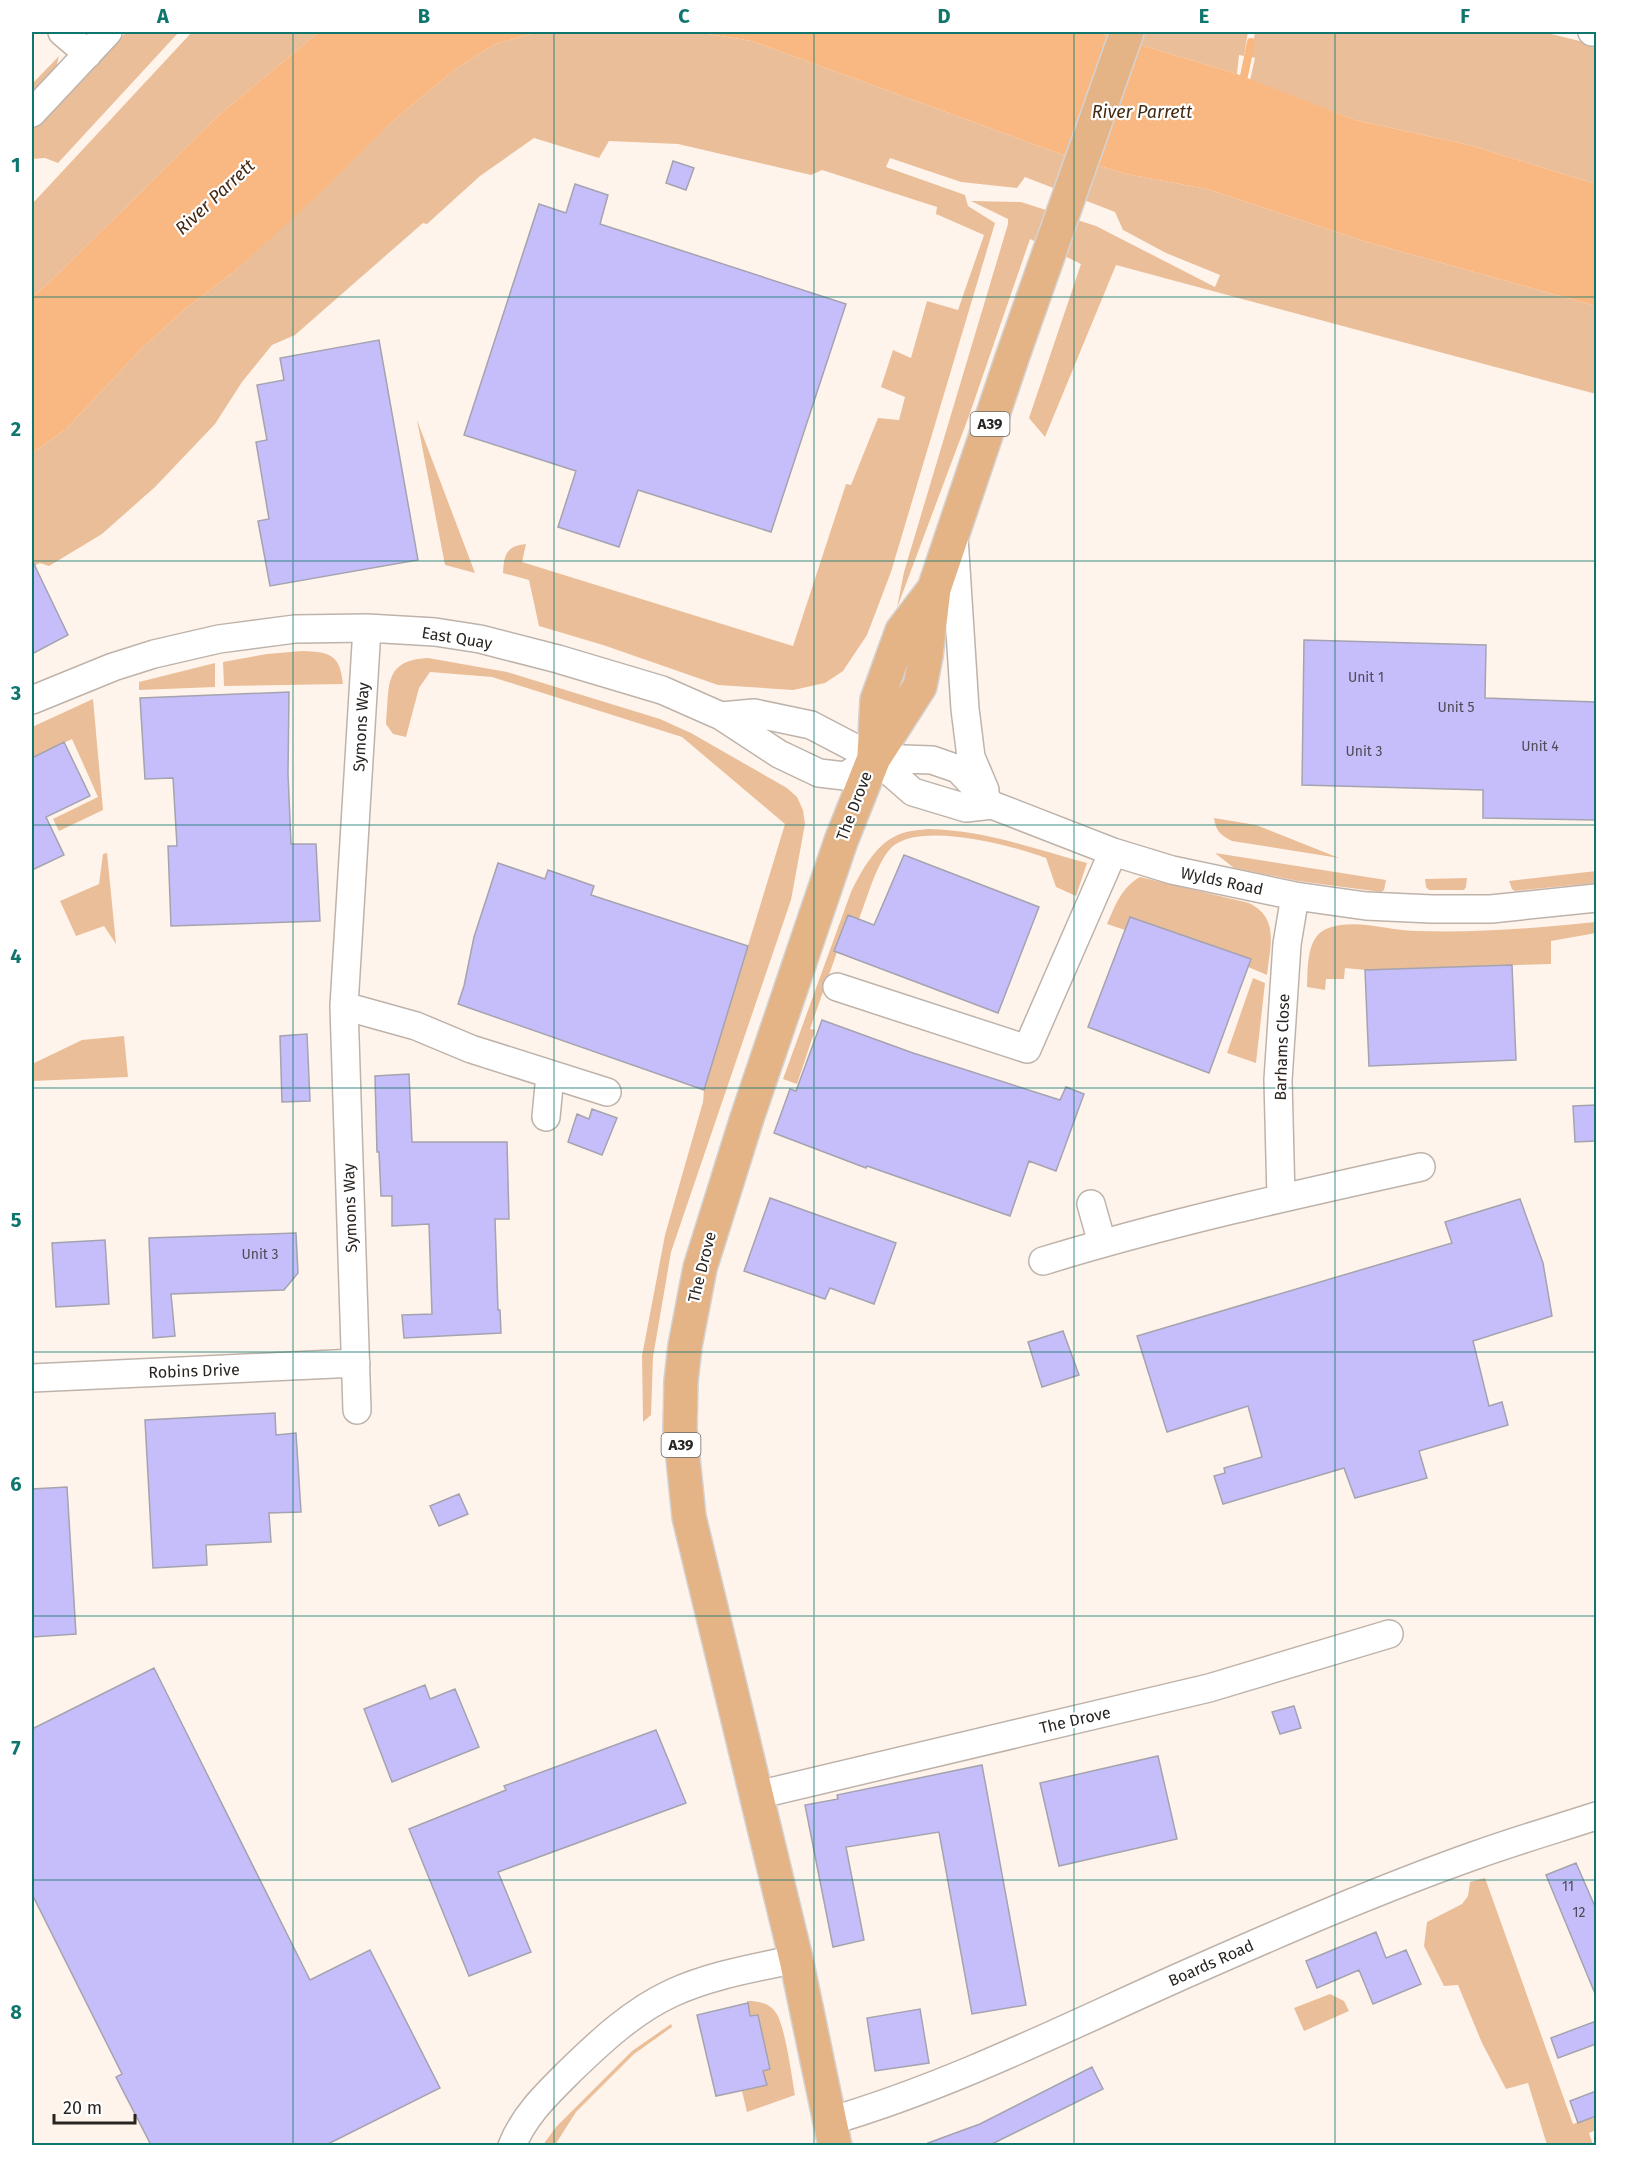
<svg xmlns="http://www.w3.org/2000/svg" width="1628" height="2177" font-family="'Fira Sans',sans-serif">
<rect width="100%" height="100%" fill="#fff4eb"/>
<path fill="#ebbe9a" d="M 126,32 L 179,32 L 58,163 L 45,158 L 32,159 L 32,128 C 66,98 97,67 126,32 Z
M 192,32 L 319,32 L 219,115 L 53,279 L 32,297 L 32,204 Z
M 549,32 L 696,32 L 752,41 L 1058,153 L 1126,174 L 1207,189 L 1367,242 L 1596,306 L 1596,394 L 1116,265 L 1045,437 L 1029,418 L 1081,264 L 1030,239 L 970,413 L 897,608 L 904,572 L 1008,224 L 1008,219 L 971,201 L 1021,202 L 1096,226 L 1215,287 L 1220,275 L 1166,253 L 1123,230 L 1115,212 L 1025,177 L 1017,188 L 961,182 L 890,158 L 886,167 L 965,195 L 968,206 L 995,223 L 891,572 L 867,635 L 843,671 L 825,683 L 793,690 L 718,685 L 603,645 L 539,626 L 529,580 L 503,573 C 504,555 506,546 526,544 L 522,562 L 793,646 L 846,484 L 851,485 L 878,418 L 899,420 L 905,397 L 881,387 L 893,350 L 911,358 L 927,301 L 958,310 L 984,235 L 936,214 L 937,207 L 822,170 L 811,175 L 678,144 L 609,141 L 599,158 L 534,138 L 480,176 L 427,224 L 423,223 L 295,335 L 272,345 L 242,382 L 215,424 L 155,487 L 102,534 L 49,566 L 40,563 L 32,567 L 32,453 L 66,429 L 141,349 L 186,308 L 235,271 L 394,120 L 454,70 L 495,44 L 535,33 Z
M 1097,32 L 1248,32 L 1244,56 L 1239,55 L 1237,74 Z
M 1255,32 L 1543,32 L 1596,45 L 1596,184 L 1469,145 L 1355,120 L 1250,80 L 1255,58 L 1251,57 Z
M 59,56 L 55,72 L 32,95 L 32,84 Z
M 417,420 L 475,573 L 445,565 Z
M 302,651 C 330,652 340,654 343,684 L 224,686 L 223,662 L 267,654 Z
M 428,658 L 507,672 L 660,719 L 691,733 L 787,788 L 797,797 L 803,810 L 805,824 L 791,900 L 671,1252 L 653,1357 L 651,1415 L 643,1422 L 642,1356 L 665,1235 L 703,1102 L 704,1090 L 785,824 L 682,737 L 492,677 L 430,672 L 419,688 L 406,737 L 393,734 L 386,724 C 390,688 382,660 428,658 Z
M 215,663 L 215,687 L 139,690 L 139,682 Z
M 93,699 L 103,810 L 59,831 L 53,819 L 98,797 L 72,739 L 32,758 L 32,727 Z
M 1214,818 L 1256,825 L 1339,858 L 1232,841 C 1220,835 1216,831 1214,818 Z
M 929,829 C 983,830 1036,849 1087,863 L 1076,896 L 1056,887 L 1046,858 C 1014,846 919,820 891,848 C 876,864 867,899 859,919 L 848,915 L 834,950 L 837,952 L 810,1029 L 815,1030 L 797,1084 L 783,1079 L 851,892 C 862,870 876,843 900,834 C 910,830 920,830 929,829 Z
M 107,853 L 116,944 L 104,926 L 76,936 L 60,901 L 99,884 L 103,854 Z
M 1215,853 L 1386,880 L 1384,890 L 1381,892 L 1298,881 L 1234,868 Z
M 1596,871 L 1596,883 L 1515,891 L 1512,889 L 1509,881 Z
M 1140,877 L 1249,903 C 1280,918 1270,947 1267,975 L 1248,967 L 1251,959 L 1125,930 L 1107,924 C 1116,904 1121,888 1140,877 Z
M 1467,878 L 1466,887 L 1464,890 L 1429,890 L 1426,887 L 1425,879 Z
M 1596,922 L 1596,933 L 1551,941 L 1551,964 L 1365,970 L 1345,968 L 1344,979 L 1326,979 L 1325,990 L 1307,987 C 1308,968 1306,938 1326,929 C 1353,917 1390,931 1418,931 C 1477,933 1537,928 1596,922 Z
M 1253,978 L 1265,983 L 1256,1063 L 1227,1053 Z
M 124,1036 L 128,1077 L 32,1081 L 32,1064 L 82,1040 Z
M 1485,1878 L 1573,2124 L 1596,2116 L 1596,2130 L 1589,2133 L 1593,2145 L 1547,2145 L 1528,2083 L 1506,2089 L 1482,2043 L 1458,1985 L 1444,1986 L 1424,1946 L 1427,1922 L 1462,1904 L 1468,1896 L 1470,1882 Z
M 1330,1994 L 1344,2001 L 1349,2011 L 1304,2031 L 1294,2008 Z
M 747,2001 C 758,2001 770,2003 776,2013 C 785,2025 792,2078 795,2095 L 747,2112 L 742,2091 L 767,2085 L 763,2071 L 770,2069 L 758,2015 L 750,2016 Z
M 671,2024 L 672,2027 L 634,2054 L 576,2112 L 555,2145 L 543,2145 L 556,2127 L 632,2051 Z"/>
<path fill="#f9b781" d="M 319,32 L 549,32 L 535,33 L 495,44 L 454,70 L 394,120 L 317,196 L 235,271 L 186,308 L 141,349 L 66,429 L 32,453 L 32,297 L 53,279 L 219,115 Z
M 696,32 L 1097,32 L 1237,74 L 1355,120 L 1469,145 L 1596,184 L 1596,306 L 1367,242 L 1207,189 L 1126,174 L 1058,153 L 752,41 Z"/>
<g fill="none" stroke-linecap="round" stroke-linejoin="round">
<path stroke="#f9b781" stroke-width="8" d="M 1244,76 L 1251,42"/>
</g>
<path fill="#c6befa" stroke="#a4a3af" stroke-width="1.5" d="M 673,161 L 694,168 L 686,190 L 666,183 Z
M 575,184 L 608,195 L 600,224 L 846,304 L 771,532 L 638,490 L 619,547 L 558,527 L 576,471 L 464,435 L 539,204 L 566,213 Z
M 379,340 L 418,560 L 270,586 L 258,521 L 269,519 L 256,442 L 267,440 L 257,385 L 284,380 L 280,358 Z
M 32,560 L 68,635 L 32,654 Z
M 1304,640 L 1486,645 L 1485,698 L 1596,702 L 1596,820 L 1483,818 L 1483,790 L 1302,785 Z
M 289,692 L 288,774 L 291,844 L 316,844 L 320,921 L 171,926 L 168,846 L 177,846 L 173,778 L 145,779 L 140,698 Z
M 64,742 L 90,796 L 46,817 L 64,855 L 32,870 L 32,758 Z
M 904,855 L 1039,907 L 998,1013 L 834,951 L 848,915 L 874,925 Z
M 498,863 L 545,879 L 548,870 L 594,886 L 591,895 L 748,946 L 704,1090 L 458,1004 L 464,986 L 474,937 Z
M 1130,917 L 1251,959 L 1209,1073 L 1088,1027 Z
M 1512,965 L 1516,1060 L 1369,1066 L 1365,970 Z
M 822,1020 L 913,1053 L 1060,1100 L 1066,1087 L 1084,1094 L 1056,1171 L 1029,1161 L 1010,1216 L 867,1166 L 866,1168 L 774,1133 L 790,1089 L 796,1091 Z
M 307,1034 L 310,1101 L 282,1102 L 280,1036 Z
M 409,1074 L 412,1142 L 507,1142 L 509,1219 L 495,1219 L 498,1310 L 500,1310 L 501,1333 L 404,1338 L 402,1315 L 432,1314 L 429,1224 L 392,1226 L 392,1196 L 381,1196 L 379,1152 L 377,1152 L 375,1076 Z
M 1596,1105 L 1596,1141 L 1575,1142 L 1573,1106 Z
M 592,1109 L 617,1118 L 602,1155 L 568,1142 L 577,1114 L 589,1119 Z
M 770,1198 L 896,1243 L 874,1304 L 830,1288 L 825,1299 L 744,1271 Z
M 1520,1199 L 1543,1263 L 1552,1316 L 1473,1341 L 1489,1406 L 1502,1402 L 1508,1425 L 1419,1451 L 1427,1478 L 1355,1498 L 1344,1468 L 1223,1504 L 1214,1476 L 1225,1473 L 1224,1468 L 1262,1457 L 1248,1406 L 1167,1432 L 1137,1336 L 1452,1243 L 1445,1222 Z
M 296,1233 L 298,1273 L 284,1290 L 171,1294 L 175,1336 L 153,1338 L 149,1238 Z
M 105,1240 L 109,1304 L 56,1307 L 52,1243 Z
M 1063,1331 L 1079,1375 L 1042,1387 L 1028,1342 Z
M 275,1413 L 276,1435 L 296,1433 L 301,1512 L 269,1513 L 271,1542 L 206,1545 L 207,1565 L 153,1568 L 145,1420 Z
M 67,1487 L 76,1634 L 32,1637 L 32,1489 Z
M 459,1494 L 468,1514 L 439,1526 L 430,1506 Z
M 154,1668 L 310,1980 L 370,1950 L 440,2088 L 326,2145 L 151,2145 L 116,2077 L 122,2074 L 32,1894 L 32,1729 Z
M 425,1685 L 430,1699 L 455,1689 L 479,1747 L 392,1782 L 364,1709 Z
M 1294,1706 L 1301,1728 L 1280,1734 L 1272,1712 Z
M 656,1730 L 686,1803 L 498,1872 L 531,1952 L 469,1976 L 409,1829 L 506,1790 L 504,1786 Z
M 1158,1756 L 1177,1839 L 1059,1866 L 1040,1783 Z
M 982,1765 L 1026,2005 L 972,2014 L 939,1832 L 846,1847 L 864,1940 L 833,1947 L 805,1805 L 838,1799 L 837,1795 Z
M 1576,1863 L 1596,1909 L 1596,1996 L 1546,1875 Z
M 1376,1932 L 1386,1958 L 1406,1950 L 1421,1984 L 1373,2004 L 1359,1970 L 1317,1988 L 1306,1961 Z
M 748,2003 L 750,2016 L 758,2015 L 770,2069 L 763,2071 L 767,2085 L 716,2096 L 697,2015 Z
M 920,2009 L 929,2063 L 875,2071 L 867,2018 Z
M 1596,2021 L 1596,2044 L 1558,2058 L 1551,2038 Z
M 1092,2067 L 1103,2089 L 990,2145 L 929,2145 L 928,2143 L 980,2124 Z
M 1596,2091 L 1596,2116 L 1578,2123 L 1570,2101 Z"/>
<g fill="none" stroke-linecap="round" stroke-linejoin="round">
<defs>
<path id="minor" d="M 62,32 L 88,54
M 1592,32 L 1596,32
M 32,113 L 108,32
M 954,537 L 965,709 L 971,757 L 985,790
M 32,700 L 113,667 L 154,654 L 219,639 L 295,629 L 367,628 L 435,632 L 480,639 L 558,659 L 662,690 L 721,716 L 754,713 L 811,725 L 874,758 L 913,792 L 966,808 L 992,805 L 1113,852 L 1172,870 L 1295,896 L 1366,906 L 1432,909 L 1491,909 L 1596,898
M 721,716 L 779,754 L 819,773 L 845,776 L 874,758 L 932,760 L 958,769 L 992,805
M 837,987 L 1027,1049 L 1113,852
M 344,1006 L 416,1026 L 471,1049 L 607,1092
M 546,1117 L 550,1075
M 1281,1198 L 1278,1080 L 1287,944 L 1295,896
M 1091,1204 L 1102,1243
M 1043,1261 C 1167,1223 1294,1195 1421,1167
M 32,1378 L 356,1363
M 357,1410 L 344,1006 L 367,628
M 757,1795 L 1209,1688 L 1389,1634
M 830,2121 C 953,2085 1069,2026 1186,1974 C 1281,1932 1377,1890 1476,1855 C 1515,1841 1556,1829 1596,1816
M 512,2146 C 524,2115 548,2093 571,2070 C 601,2041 633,2011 672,1993 C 711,1975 755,1968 796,1959"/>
<path id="major" d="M 874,755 L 877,700 L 902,631 L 934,589
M 835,2146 L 796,1959 L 689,1517 L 680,1429 L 681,1381 L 685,1346 L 700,1268 L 747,1118 L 841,841 L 874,758 L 920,686 L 926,656 L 934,589 L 1013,355 L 1127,32"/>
</defs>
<use href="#minor" stroke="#beb3ab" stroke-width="30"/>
<use href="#major" stroke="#d4d3d3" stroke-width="36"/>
<use href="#minor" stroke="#fff" stroke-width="27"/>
<use href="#major" stroke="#e5b486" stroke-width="33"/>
</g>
<path fill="none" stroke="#0f766e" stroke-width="1.5" stroke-opacity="0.55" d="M 293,32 L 293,2146M 554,32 L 554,2146M 814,32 L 814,2146M 1074,32 L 1074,2146M 1335,32 L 1335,2146M 32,297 L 1596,297M 32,561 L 1596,561M 32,825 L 1596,825M 32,1088 L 1596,1088M 32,1352 L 1596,1352M 32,1616 L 1596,1616M 32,1880 L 1596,1880"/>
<g text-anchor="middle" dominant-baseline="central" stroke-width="4.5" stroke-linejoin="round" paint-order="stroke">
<g font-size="14" fill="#504a57">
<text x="1366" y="677">Unit 1</text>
<text x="1456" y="707">Unit 5</text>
<text x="1540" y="746">Unit 4</text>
<text x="1364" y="751">Unit 3</text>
<text x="260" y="1254">Unit 3</text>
<text x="1568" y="1886">11</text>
<text x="1579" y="1912">12</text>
</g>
<g fill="#fff" stroke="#686664" stroke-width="1.5">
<rect x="970.5" y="412" width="39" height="24" rx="4.5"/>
<rect x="661.5" y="1433" width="39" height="24" rx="4.5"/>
</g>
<g font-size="15" font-weight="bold" fill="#282421">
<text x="990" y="424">A39</text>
<text x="681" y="1445">A39</text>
</g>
<g font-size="16" fill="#282421" stroke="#fff">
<text transform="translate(457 638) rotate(9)">East Quay</text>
<text transform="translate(361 727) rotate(-87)">Symons Way</text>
<text transform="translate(854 806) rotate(-69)">The Drove</text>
<text transform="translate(1222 881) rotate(12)">Wylds Road</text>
<text transform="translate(1282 1047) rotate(-88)">Barhams Close</text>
<text transform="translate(350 1208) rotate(-92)">Symons Way</text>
<text transform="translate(702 1267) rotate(-76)">The Drove</text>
<text transform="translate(194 1371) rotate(-2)">Robins Drive</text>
<text transform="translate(1075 1720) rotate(-13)">The Drove</text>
<text transform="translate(1211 1963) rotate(-24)">Boards Road</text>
</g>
<g font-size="18" font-style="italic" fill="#452a13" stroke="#fff">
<text x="1142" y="112">River Parrett</text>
<text transform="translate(215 197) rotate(-43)">River Parrett</text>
</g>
</g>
<rect width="1628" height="2177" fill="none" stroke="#ffffff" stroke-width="66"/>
<path d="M54 2114v9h81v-9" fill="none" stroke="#282421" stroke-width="3"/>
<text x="63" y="2114" font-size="18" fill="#282421" stroke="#ffffff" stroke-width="4.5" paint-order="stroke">20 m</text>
<rect x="33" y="33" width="1562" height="2111" fill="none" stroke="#0f766e" stroke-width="2"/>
<g font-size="20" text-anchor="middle" font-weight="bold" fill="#0f766e">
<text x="163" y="23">A</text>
<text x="424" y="23">B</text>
<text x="684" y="23">C</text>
<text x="944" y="23">D</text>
<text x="1204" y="23">E</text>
<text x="1465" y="23">F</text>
<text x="16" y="172">1</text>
<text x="16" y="436">2</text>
<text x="16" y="700">3</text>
<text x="16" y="963">4</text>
<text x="16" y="1227">5</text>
<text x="16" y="1491">6</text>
<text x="16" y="1755">7</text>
<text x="16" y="2019">8</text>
</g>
</svg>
